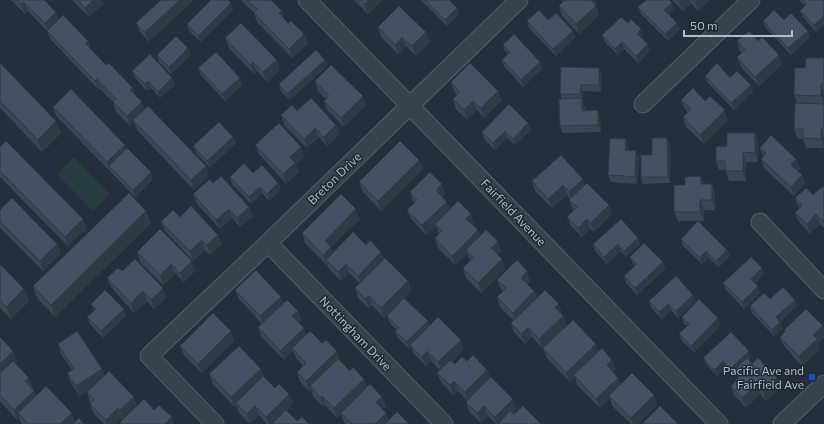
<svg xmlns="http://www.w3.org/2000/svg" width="824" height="424" font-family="Commissioner,sans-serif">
<rect width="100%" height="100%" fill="#242f3e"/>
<path fill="#263c3f" d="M 74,157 L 110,194 L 93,211 L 57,174 Z"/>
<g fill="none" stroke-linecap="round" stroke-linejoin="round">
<defs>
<path id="street" d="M 307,0 L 719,424
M 643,104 L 751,0
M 760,222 L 824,290
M 268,243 L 444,424
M 215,424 L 149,356 L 268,243 L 519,0
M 782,424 L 824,384"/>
</defs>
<use href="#street" stroke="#565f6c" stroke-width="19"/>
<use href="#street" stroke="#38414e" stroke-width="17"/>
</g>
<path fill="#3b4654" d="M 11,0 L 44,0 L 56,12 L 59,20 L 88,41 L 91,49 L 106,65 L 133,88 L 136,96 L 144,110 L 206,166 L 209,176 L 194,190 L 137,130 L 134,122 L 130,126 L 116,112 L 113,102 L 100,89 L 99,90 L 51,40 L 47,31 L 28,11 L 25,14 Z
M 72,0 L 101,0 L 103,4 L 89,17 Z
M 161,0 L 149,42 L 140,32 L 136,23 Z
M 241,0 L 271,0 L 282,11 L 285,20 L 288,23 L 304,34 L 308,44 L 292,58 L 257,22 L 254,13 Z
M 354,0 L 382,0 L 368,14 Z
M 421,0 L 449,0 L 459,14 L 447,26 Z
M 562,0 L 595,0 L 597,3 L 595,5 L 599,15 L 579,34 L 562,16 L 559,6 L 563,2 Z
M 672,0 L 710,0 L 698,11 L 691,3 L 683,11 Z
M 799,0 L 824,0 L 824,25 L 816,32 L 803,17 L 800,11 L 805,6 Z
M 231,3 L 233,10 L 201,42 L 189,31 L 187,24 Z
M 638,7 L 674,9 L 669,14 L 680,29 L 668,41 L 641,14 Z
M 784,20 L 810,37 L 791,55 L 765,27 L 763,21 Z
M 527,21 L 575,37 L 556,56 L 529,28 Z
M 628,23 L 643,36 L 641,38 L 650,51 L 638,63 L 624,49 L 618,55 L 605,42 L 602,35 Z
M 378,27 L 426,32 L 430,42 L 416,56 L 406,46 L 398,54 L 381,37 Z
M 225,38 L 280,70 L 267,82 L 257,71 L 254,74 L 229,48 Z
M 737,41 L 782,64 L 759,86 L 741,67 L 737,57 L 742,53 L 740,51 Z
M 503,45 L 542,69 L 523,87 L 504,66 L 502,60 L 508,54 L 505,51 Z
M 188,48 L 191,55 L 171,74 L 159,62 L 157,55 Z
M 824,58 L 824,148 L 806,148 L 803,139 L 797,138 L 794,129 L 797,103 L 794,95 L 805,68 Z
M 0,63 L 56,121 L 61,133 L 42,152 L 0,108 Z
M 327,66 L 290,100 L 281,91 L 279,84 Z
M 198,68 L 242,85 L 225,101 L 201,75 Z
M 599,68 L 602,75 L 601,92 L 583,91 L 583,100 L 585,110 L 600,117 L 601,132 L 562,133 L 560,126 L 562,99 L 560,94 Z
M 132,71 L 172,78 L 175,85 L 160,98 L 151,88 L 147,91 L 135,78 Z
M 705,76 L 730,78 L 751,85 L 753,92 L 734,110 L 707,82 Z
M 315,81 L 366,105 L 344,127 L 328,111 L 324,101 L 326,99 L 318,91 Z
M 451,82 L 502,100 L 484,118 L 477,110 L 467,120 L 456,109 L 453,99 L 457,95 L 454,91 Z
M 681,100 L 705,101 L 728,120 L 704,144 L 686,127 L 683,117 L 688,112 L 685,109 Z
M 53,107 L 125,145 L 127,148 L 153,179 L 135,197 L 56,116 Z
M 281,115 L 336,125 L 340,134 L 327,146 L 319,137 L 307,148 L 284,125 Z
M 528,123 L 531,130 L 515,145 L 507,138 L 495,150 L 484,139 L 482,132 Z
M 755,133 L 758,142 L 758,162 L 746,162 L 746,181 L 729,181 L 725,170 L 719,170 L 716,161 L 727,146 Z
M 667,138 L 670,145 L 670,183 L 643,184 L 641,177 L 652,155 Z
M 626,139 L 628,146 L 628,151 L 639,158 L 637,184 L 611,182 L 608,175 Z
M 236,143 L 210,168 L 196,153 L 193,146 Z
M 255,145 L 305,157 L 296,165 L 299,172 L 286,184 L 259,154 Z
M 0,147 L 83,219 L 86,229 L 68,246 L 0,177 Z
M 760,148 L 796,159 L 800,168 L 798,171 L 802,175 L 805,184 L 794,196 L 764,168 L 761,159 L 763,157 Z
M 419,160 L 423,169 L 381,211 L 363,192 L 359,182 Z
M 253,173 L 278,183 L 281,189 L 269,201 L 262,193 L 251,204 L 232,184 L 230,177 Z
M 701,176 L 704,184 L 712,184 L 715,194 L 715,210 L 704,210 L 704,221 L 678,221 L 674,212 L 685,185 Z
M 532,181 L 585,184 L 609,205 L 612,214 L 594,232 L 590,229 L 582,237 L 571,226 L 567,217 L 574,210 L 573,209 L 569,200 L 570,199 L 567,195 L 552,208 L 535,191 Z
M 213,183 L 253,216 L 240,227 L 232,218 L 220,229 L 197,204 L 193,194 Z
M 442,184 L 445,194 L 442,197 L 450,209 L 474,224 L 473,226 L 478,230 L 480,236 L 498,241 L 501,251 L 497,255 L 505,269 L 481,293 L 466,278 L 463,268 L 470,261 L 467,254 L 455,265 L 438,248 L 435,238 L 439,234 L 436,226 L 426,235 L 411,219 L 407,210 L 414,203 L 413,202 L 410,192 Z
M 824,187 L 824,228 L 820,224 L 810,234 L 799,222 L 795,213 L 799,208 L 795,198 L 813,195 Z
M 0,210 L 57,244 L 61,254 L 43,271 L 0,228 Z
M 180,217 L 222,244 L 210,255 L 205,250 L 193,261 L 165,231 L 161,222 Z
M 360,219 L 331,247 L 333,252 L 366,245 L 384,259 L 408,281 L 411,291 L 384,318 L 372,305 L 369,309 L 358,298 L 355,288 L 360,283 L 349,273 L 341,281 L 329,269 L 327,264 L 327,265 L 305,243 L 302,233 Z
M 151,223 L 55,317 L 37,298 L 33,286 Z
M 681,239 L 727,250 L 730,256 L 719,267 L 709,258 L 702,264 L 683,246 Z
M 593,244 L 640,244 L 626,257 L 621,251 L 607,264 L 595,251 Z
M 137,252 L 196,270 L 184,282 L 175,273 L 163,285 L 140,262 Z
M 630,257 L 663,262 L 665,269 L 637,295 L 626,283 L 624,276 L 635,266 L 633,263 Z
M 0,264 L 29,301 L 11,319 L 0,308 Z
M 762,268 L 764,274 L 755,283 L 760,293 L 744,309 L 726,290 L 723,283 Z
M 122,271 L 166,298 L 154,309 L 147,301 L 134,313 L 111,287 L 107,278 Z
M 497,280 L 531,281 L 527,284 L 534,291 L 537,298 L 562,314 L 567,325 L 542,348 L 532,337 L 525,344 L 514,332 L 511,323 L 513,320 L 500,307 L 497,297 L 503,291 L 501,289 Z
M 235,290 L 281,297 L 284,303 L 298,311 L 301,320 L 298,323 L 306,335 L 340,360 L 350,371 L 364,379 L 367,387 L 382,397 L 386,406 L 383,409 L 389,420 L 409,424 L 346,424 L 344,422 L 341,414 L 337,418 L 326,406 L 324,407 L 313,396 L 311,389 L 309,391 L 300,382 L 297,372 L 303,366 L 296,358 L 293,351 L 284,360 L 261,336 L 258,327 L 262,324 L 239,299 Z
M 693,295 L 696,301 L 678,318 L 671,310 L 662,319 L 651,308 L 649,301 Z
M 770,299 L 797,306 L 780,322 L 783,328 L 774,336 L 752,313 L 750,306 Z
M 91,304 L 126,316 L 103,338 L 90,324 L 87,317 L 94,311 Z
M 387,316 L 429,326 L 464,349 L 452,362 L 455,364 L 467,361 L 487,370 L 490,378 L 517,409 L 513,413 L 514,414 L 541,424 L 496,424 L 488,416 L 481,423 L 469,411 L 466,402 L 467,400 L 458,391 L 453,395 L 441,382 L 437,373 L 440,370 L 431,361 L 426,366 L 414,354 L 411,347 L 409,349 L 398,338 L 395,331 L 397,330 L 389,322 Z
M 682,317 L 721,325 L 694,352 L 682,341 L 679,334 L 687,326 L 684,324 Z
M 784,330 L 818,343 L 820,349 L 802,366 L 784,346 L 780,337 L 785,332 Z
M 0,337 L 13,351 L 17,360 L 15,362 L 33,388 L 32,388 L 36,396 L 72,413 L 75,422 L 84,424 L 22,424 L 21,423 L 19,418 L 17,420 L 0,401 Z
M 234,341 L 202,373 L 184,355 L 180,346 Z
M 58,344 L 102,369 L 104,375 L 137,405 L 154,410 L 172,417 L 174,424 L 120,424 L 120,422 L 123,419 L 122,418 L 115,424 L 104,424 L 94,414 L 90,404 L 91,403 L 90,402 L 87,392 L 90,389 L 79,396 L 71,383 L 67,373 L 72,370 L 61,354 Z
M 596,344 L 599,352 L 616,369 L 613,372 L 621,384 L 657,405 L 638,424 L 631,424 L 612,406 L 610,398 L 600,408 L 577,385 L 575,377 L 570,382 L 547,358 L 543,348 Z
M 703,358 L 751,358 L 749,360 L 752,364 L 777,378 L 780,388 L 766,401 L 760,394 L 746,408 L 734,395 L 731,386 L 738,379 L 735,373 L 733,375 L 726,368 L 717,376 L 706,364 Z
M 261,369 L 264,377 L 275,388 L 289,394 L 293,403 L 286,411 L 297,421 L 309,424 L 267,424 L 259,415 L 250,424 L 239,413 L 236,405 L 234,407 L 213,384 L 209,374 Z"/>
<path fill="#303945" d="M 93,0 L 101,0 L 103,4 L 89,17 L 85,8 Z
M 180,0 L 194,0 L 149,42 L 145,32 Z
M 369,0 L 382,0 L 368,14 L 364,4 Z
M 589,0 L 595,0 L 597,3 L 592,8 Z
M 681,0 L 690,0 L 691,3 L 683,11 L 679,2 Z
M 697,0 L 710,0 L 698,11 L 695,2 Z
M 24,2 L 28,11 L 25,14 L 21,4 Z
M 231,3 L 233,10 L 201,42 L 198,36 Z
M 672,3 L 674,9 L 667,16 L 664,10 Z
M 596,6 L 599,15 L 579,34 L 576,24 Z
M 457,8 L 459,14 L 447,26 L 445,20 Z
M 282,11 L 285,20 L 279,13 Z
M 56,12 L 59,22 L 49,32 L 45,23 Z
M 824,16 L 824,25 L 816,32 L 814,25 Z
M 677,23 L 680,29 L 668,41 L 665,34 Z
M 641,29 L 643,36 L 639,40 L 637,34 Z
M 573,31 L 575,37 L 556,56 L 553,49 Z
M 808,31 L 810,37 L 791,55 L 788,48 Z
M 426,32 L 430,42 L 416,56 L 412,46 Z
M 304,34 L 308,44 L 292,58 L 289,49 Z
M 402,37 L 406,46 L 398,54 L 395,45 Z
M 88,41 L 91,50 L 85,43 Z
M 622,42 L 624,49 L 618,55 L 615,49 Z
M 648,44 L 650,51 L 638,63 L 636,56 Z
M 188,48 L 191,55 L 171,74 L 169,67 Z
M 779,55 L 782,64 L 759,86 L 755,77 Z
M 277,60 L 280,70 L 267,82 L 263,72 Z
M 325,60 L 327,66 L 290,100 L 287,94 Z
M 253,62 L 257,71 L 254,74 L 250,65 Z
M 540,62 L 542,69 L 523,87 L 521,80 Z
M 599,68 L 602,75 L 601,92 L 599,85 Z
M 172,78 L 175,85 L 160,98 L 158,92 Z
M 240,78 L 242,85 L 225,101 L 222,94 Z
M 97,79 L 100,89 L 99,90 L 95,81 Z
M 148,81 L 151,88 L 147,91 L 145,84 Z
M 821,84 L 824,93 L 824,105 L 821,96 Z
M 581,85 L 583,91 L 583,100 L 584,105 L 585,117 L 582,111 L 582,99 L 580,94 Z
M 751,85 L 753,92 L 734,110 L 731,103 Z
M 133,88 L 137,97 L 130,90 Z
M 498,91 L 502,100 L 484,118 L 481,108 Z
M 363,96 L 366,105 L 344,127 L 341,118 Z
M 473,101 L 477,110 L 467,120 L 464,110 Z
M 142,102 L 145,112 L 133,120 L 134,122 L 130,126 L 127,116 Z
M 598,110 L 600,117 L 601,132 L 598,125 Z
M 725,110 L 728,120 L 704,144 L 700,135 Z
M 56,121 L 61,133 L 42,152 L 38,140 Z
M 528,123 L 531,130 L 515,145 L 513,139 Z
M 336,125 L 340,134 L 327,146 L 324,137 Z
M 315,128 L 319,137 L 307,148 L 304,139 Z
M 821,129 L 824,138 L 824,148 L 821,139 Z
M 505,131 L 507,138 L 495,150 L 493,143 Z
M 755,133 L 758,142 L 758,162 L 755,153 Z
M 233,137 L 236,143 L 210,168 L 207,161 Z
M 667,138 L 670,145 L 670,183 L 668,177 Z
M 626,139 L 628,146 L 628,157 L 625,150 Z
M 125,145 L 129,154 L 109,166 L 111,172 L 107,162 Z
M 301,147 L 305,157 L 296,165 L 299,172 L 286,184 L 283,174 L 290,157 Z
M 636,151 L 639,158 L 637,184 L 635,177 Z
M 743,152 L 746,162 L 746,181 L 743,171 Z
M 796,159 L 800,168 L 794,174 L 791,165 Z
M 419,160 L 423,169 L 381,211 L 378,201 Z
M 206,166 L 209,176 L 194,190 L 191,180 Z
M 151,172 L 153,179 L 135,197 L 133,190 Z
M 802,175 L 805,184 L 794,196 L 791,187 Z
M 701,176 L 705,186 L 701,184 Z
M 583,179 L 587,189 L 573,202 L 569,192 Z
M 278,183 L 281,189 L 269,201 L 267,194 Z
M 442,184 L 445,194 L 439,199 L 436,190 Z
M 712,184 L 715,194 L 715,210 L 712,200 Z
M 563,185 L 567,195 L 552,208 L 548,199 Z
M 260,187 L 262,193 L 251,204 L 249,197 Z
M 700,200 L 704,210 L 704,221 L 700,212 Z
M 447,202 L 451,211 L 435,224 L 436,226 L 426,235 L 422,225 Z
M 609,205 L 612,214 L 594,232 L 591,223 Z
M 249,207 L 253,216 L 240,227 L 237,218 Z
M 229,209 L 232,218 L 220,229 L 216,220 Z
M 356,209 L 360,219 L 328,250 L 325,241 Z
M 146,211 L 151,223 L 55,317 L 51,305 Z
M 471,214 L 474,224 L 470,229 L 466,219 Z
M 816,214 L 820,224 L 810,234 L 807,224 Z
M 83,219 L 86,229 L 68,246 L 65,237 Z
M 587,219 L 590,229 L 582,237 L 578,228 Z
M 478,230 L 481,240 L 466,250 L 467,254 L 455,265 L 452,256 Z
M 218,235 L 222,244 L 210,255 L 207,245 Z
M 638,238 L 640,244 L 626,257 L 624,251 Z
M 202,240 L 205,250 L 193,261 L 190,251 Z
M 498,241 L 501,251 L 494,258 L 491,248 Z
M 57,244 L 61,254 L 43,271 L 40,261 Z
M 618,244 L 621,251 L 607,264 L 604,257 Z
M 331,247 L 335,257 L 326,260 L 327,264 L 327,265 L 323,255 Z
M 727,250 L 730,256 L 719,267 L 716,261 Z
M 706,251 L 709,258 L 702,264 L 700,258 Z
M 381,252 L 385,261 L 361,285 L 358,276 Z
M 502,259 L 505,269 L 481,293 L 478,283 Z
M 192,261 L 196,270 L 184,282 L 180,273 Z
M 663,262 L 665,269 L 637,295 L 635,288 Z
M 171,264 L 175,273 L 163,285 L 160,275 Z
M 346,264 L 349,273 L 341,281 L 338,272 Z
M 762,268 L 764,274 L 753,286 L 751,279 Z
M 527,271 L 531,281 L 524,287 L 521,278 Z
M 408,281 L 411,291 L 384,318 L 381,308 Z
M 758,286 L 760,293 L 744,309 L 742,302 Z
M 163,288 L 166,298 L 154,309 L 151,300 Z
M 24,289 L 29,301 L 11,319 L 6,307 Z
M 143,291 L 147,301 L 134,313 L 131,303 Z
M 534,291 L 538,301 L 516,323 L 513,313 Z
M 693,295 L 696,301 L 678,318 L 676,311 Z
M 369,296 L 372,305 L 369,309 L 365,299 Z
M 281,297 L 285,306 L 264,326 L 260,316 Z
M 795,300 L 797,306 L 780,322 L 783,328 L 774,336 L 772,330 L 776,317 Z
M 559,304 L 562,314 L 559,317 L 555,307 Z
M 668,304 L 671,310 L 662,319 L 659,312 Z
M 124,309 L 126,316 L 103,338 L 101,331 Z
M 298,311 L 301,320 L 296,326 L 292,316 Z
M 563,316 L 567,325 L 542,348 L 539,339 Z
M 718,318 L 721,325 L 694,352 L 691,346 Z
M 428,321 L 430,328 L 410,345 L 411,347 L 409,349 L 406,342 Z
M 823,326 L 824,330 L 824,338 L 818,343 L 820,349 L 802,366 L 799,356 L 813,335 Z
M 528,327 L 532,337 L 525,344 L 521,334 Z
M 304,328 L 307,338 L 292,348 L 293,351 L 284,360 L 280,351 Z
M 231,331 L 234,341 L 202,373 L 198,364 Z
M 461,340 L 464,349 L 442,372 L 438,362 Z
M 596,344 L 600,354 L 574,375 L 575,377 L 570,382 L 566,373 Z
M 13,351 L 17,360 L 0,377 L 0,364 Z
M 337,351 L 340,360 L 312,388 L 310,386 L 311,389 L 309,391 L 306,381 Z
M 427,351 L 431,361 L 426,366 L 422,357 Z
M 749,351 L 751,358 L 736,372 L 735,370 L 735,373 L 733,375 L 730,369 Z
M 612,360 L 616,369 L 610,375 L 607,365 Z
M 723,361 L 726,368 L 717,376 L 714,370 Z
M 102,369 L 106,379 L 79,396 L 76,386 Z
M 261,369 L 264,379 L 236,403 L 236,405 L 234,407 L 231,397 Z
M 487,370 L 491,379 L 468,402 L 465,392 Z
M 29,378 L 33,388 L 29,391 L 25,381 Z
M 618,378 L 622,387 L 609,396 L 610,398 L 600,408 L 596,399 Z
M 777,378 L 780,388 L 766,401 L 763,391 Z
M 364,379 L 368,389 L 337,418 L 334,408 Z
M 454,381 L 458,391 L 453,395 L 450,385 Z
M 757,385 L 760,394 L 746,408 L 742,398 Z
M 34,391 L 38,401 L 18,413 L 19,418 L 17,420 L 14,410 Z
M 289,394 L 293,403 L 272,424 L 269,424 L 266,417 Z
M 654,395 L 657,405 L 638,424 L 633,424 L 631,418 Z
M 322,396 L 326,406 L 324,407 L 321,398 Z
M 134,397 L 138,407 L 124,420 L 120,410 Z
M 382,397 L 386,406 L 379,412 L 376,402 Z
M 513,399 L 517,409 L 501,424 L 497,424 L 495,417 Z
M 255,406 L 259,415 L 250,424 L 247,414 Z
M 484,406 L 488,416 L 481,423 L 477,413 Z
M 118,408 L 122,418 L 115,424 L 107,424 L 106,420 Z
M 72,413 L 75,423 L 74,424 L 60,424 Z
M 386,413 L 390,422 L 388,424 L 375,424 Z
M 172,417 L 174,424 L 165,424 Z"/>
<path fill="#455162" stroke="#303945" d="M 17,0 L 44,0 L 56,12 L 45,23 L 24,2 L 21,4 Z
M 78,0 L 93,0 L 85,8 Z
M 161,0 L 180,0 L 145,32 L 136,23 Z
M 211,0 L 228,0 L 231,3 L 198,36 L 187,24 Z
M 247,0 L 271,0 L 282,11 L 279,13 L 288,23 L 291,21 L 304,34 L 289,49 L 254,13 L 257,9 Z
M 360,0 L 369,0 L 364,4 Z
M 425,0 L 449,0 L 457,8 L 445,20 Z
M 565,0 L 591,0 L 596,6 L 576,24 L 559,6 Z
M 646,0 L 669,0 L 672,3 L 664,10 L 677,23 L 665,34 L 638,7 Z
M 803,0 L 824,0 L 824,16 L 814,25 L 800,11 L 807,4 Z
M 399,6 L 426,32 L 412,46 L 402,37 L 395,45 L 378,27 Z
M 539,10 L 548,20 L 556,13 L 573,31 L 553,49 L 527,21 Z
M 774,10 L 784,20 L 791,13 L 808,31 L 788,48 L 763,21 Z
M 63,15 L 88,41 L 85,43 L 106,65 L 109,63 L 133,88 L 130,90 L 142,102 L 127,116 L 113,102 L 116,99 L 97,79 L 95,81 L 47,31 Z
M 621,17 L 628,23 L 631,19 L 641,29 L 637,34 L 648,44 L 636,56 L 622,42 L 615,49 L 602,35 Z
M 241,23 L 277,60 L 263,72 L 253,62 L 250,65 L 225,38 Z
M 749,31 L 758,41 L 762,37 L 779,55 L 755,77 L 737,57 L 745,50 L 737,41 Z
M 514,34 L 540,62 L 521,80 L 502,60 L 510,52 L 503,45 Z
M 176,36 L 188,48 L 169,67 L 157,55 Z
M 316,50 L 325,60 L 287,94 L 279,84 Z
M 216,52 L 240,78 L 222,94 L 198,68 Z
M 150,54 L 172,78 L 158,92 L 148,81 L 145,84 L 132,71 Z
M 806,58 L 824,58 L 824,84 L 821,84 L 821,96 L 794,95 L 795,68 L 805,68 Z
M 0,63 L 56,121 L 38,140 L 0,101 Z
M 470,63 L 498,91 L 481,108 L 473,101 L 464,110 L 453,99 L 460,92 L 451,82 Z
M 717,63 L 730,78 L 737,71 L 751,85 L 731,103 L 705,76 Z
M 331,65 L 363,96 L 341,118 L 324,101 L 329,96 L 315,81 Z
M 561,67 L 599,68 L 599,85 L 581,85 L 580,94 L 560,94 Z
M 693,88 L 705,101 L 710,96 L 725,110 L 700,135 L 683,117 L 691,109 L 681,100 Z
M 71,89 L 125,145 L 107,162 L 53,107 Z
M 311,98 L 336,125 L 324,137 L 315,128 L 304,139 L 281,115 L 292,105 L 297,111 Z
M 582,98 L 582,111 L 598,110 L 598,125 L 560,126 L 559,99 Z
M 795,103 L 824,104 L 824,129 L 821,129 L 821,139 L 803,138 L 803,129 L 794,129 Z
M 509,104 L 528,123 L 513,139 L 505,131 L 493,143 L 482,132 Z
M 148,106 L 206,166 L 191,180 L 133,120 Z
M 219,122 L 233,137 L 207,161 L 193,146 Z
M 279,123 L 301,147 L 290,157 L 295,163 L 283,174 L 255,145 Z
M 727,133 L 755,133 L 755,153 L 743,152 L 743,171 L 725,171 L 725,161 L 716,161 L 716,147 L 727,146 Z
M 771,135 L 796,159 L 791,165 L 802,175 L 791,187 L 761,159 L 766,153 L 760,148 Z
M 610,138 L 626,139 L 625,150 L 636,151 L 635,177 L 608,175 Z
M 652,138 L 667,138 L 668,177 L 641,177 L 641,155 L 652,155 Z
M 6,141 L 83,219 L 65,237 L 0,171 L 0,147 Z
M 400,141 L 419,160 L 378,201 L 359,182 Z
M 127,148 L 151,172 L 133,190 L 109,166 Z
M 561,155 L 583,179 L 569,192 L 563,185 L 548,199 L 532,181 Z
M 244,163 L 253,173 L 262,165 L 278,183 L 267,194 L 260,187 L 249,197 L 230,177 Z
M 430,172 L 442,184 L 436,190 L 447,202 L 422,225 L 407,210 L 417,200 L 410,192 Z
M 221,176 L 249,207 L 237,218 L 229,209 L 216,220 L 193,194 L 210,179 L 213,183 Z
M 701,176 L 701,184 L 712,184 L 712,200 L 700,200 L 700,212 L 674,212 L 674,185 L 685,185 L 685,177 Z
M 587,183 L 609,205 L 591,223 L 587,219 L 578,228 L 567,217 L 577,207 L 569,200 Z
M 823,186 L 824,187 L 824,222 L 816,214 L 807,224 L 795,213 L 802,205 L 795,198 L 806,188 L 813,195 Z
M 129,193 L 146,211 L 51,305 L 33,286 Z
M 341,194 L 356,209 L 325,241 L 331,247 L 323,255 L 302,233 Z
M 12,198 L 57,244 L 40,261 L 0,222 L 0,210 Z
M 458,201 L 471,214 L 466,219 L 478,230 L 452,256 L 435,238 L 442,231 L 435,224 Z
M 191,206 L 218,235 L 207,245 L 202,240 L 190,251 L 161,222 L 173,210 L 180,217 Z
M 621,219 L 638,238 L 624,251 L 618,244 L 604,257 L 593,244 Z
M 698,221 L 727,250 L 716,261 L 706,251 L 700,258 L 681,239 Z
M 160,229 L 192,261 L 180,273 L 171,264 L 160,275 L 137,252 Z
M 486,230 L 498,241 L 491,248 L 502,259 L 478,283 L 463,268 L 473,258 L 466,250 Z
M 353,232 L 366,245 L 370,240 L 381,252 L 358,276 L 346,264 L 338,272 L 326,260 Z
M 644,243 L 663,262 L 635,288 L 624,276 L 637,264 L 630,257 Z
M 751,257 L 762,268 L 751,279 L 758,286 L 742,302 L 723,283 Z
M 385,258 L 408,281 L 381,308 L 369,296 L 365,299 L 355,288 Z
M 135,259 L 163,288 L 151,300 L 143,291 L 131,303 L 107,278 L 118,268 L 122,271 Z
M 517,260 L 527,271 L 521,278 L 534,291 L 513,313 L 497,297 L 506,288 L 497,280 Z
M 0,264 L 24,289 L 6,307 L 0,300 Z
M 256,270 L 281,297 L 260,316 L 235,290 Z
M 676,276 L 693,295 L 676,311 L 668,304 L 659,312 L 649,301 Z
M 783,287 L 795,300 L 776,317 L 780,322 L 772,330 L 750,306 L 764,293 L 770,299 Z
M 105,290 L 124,309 L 101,331 L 87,317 L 96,309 L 91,304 Z
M 545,290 L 559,304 L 555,307 L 563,316 L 539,339 L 528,327 L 521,334 L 511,323 Z
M 404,298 L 428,321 L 406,342 L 395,331 L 399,328 L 387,316 Z
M 699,299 L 718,318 L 691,346 L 679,334 L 689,324 L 682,317 Z
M 287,300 L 298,311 L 292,316 L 304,328 L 280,351 L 258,327 Z
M 806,309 L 823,326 L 813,335 L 817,339 L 799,356 L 780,337 L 786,331 L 784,330 Z
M 213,313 L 231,331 L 198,364 L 180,346 Z
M 438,317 L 461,340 L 438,362 L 427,351 L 422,357 L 410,345 Z
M 573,320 L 596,344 L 566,373 L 543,348 Z
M 77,331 L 102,369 L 76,386 L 67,373 L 74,369 L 58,344 Z
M 310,331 L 322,343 L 326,340 L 337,351 L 306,381 L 297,372 L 306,363 L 292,348 Z
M 731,332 L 749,351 L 730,369 L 723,361 L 714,370 L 703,358 Z
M 0,337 L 13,351 L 0,364 Z
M 239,346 L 261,369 L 231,397 L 209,374 Z
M 602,348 L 612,360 L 607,365 L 618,378 L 596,399 L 574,375 Z
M 473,355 L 487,370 L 465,392 L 454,381 L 450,385 L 437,373 L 450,360 L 455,364 L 462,357 L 467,361 Z
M 747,358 L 752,364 L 758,358 L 777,378 L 763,391 L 757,385 L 742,398 L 731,386 L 740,376 L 735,370 Z
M 338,359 L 350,371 L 353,367 L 364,379 L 334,408 L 322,396 L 321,398 L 310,386 Z
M 13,361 L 29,378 L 25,381 L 34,391 L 14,410 L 0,395 L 0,373 Z
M 109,371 L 134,397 L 120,410 L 118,408 L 106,420 L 90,404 L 94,400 L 87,392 Z
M 632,373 L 654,395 L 631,418 L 609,396 Z
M 263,376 L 275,388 L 279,384 L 289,394 L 266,417 L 255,406 L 247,414 L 236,403 Z
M 491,377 L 513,399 L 495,417 L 484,406 L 477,413 L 466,402 Z
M 370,384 L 382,397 L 376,402 L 386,413 L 375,424 L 352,424 L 341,413 Z
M 46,386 L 72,413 L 60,424 L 28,424 L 18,413 Z
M 144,399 L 154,410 L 159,405 L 172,417 L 165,424 L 121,424 L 120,422 Z
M 523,406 L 541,424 L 498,424 L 510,411 L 514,414 Z
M 660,406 L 678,424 L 642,424 Z
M 286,410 L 297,421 L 302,417 L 309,424 L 272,424 Z
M 397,412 L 409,424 L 385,424 Z
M 79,418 L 84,424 L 73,424 Z"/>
<rect fill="#1a4fb4" stroke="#1d2633" stroke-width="1.5" x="808" y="373" width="8" height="8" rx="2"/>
<g text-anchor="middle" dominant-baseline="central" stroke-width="3" stroke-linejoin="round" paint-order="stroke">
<g font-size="12" fill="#b4bcc9" stroke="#1d2633">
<text transform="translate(334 178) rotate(-44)">Breton Drive</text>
<text transform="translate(514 212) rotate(46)">Fairfield Avenue</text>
<text transform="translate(356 333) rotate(46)">Nottingham Drive</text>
</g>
<g font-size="12" fill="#b4bcc9" stroke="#1d2633" text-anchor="end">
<text x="804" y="370">Pacific Ave and<tspan x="804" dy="14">Fairfield Ave</tspan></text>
</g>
</g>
<path d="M684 30v6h108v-6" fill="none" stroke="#b4bcc9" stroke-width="2"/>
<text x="690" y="30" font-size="12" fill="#b4bcc9" stroke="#1d2633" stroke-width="3" paint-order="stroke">50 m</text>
</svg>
